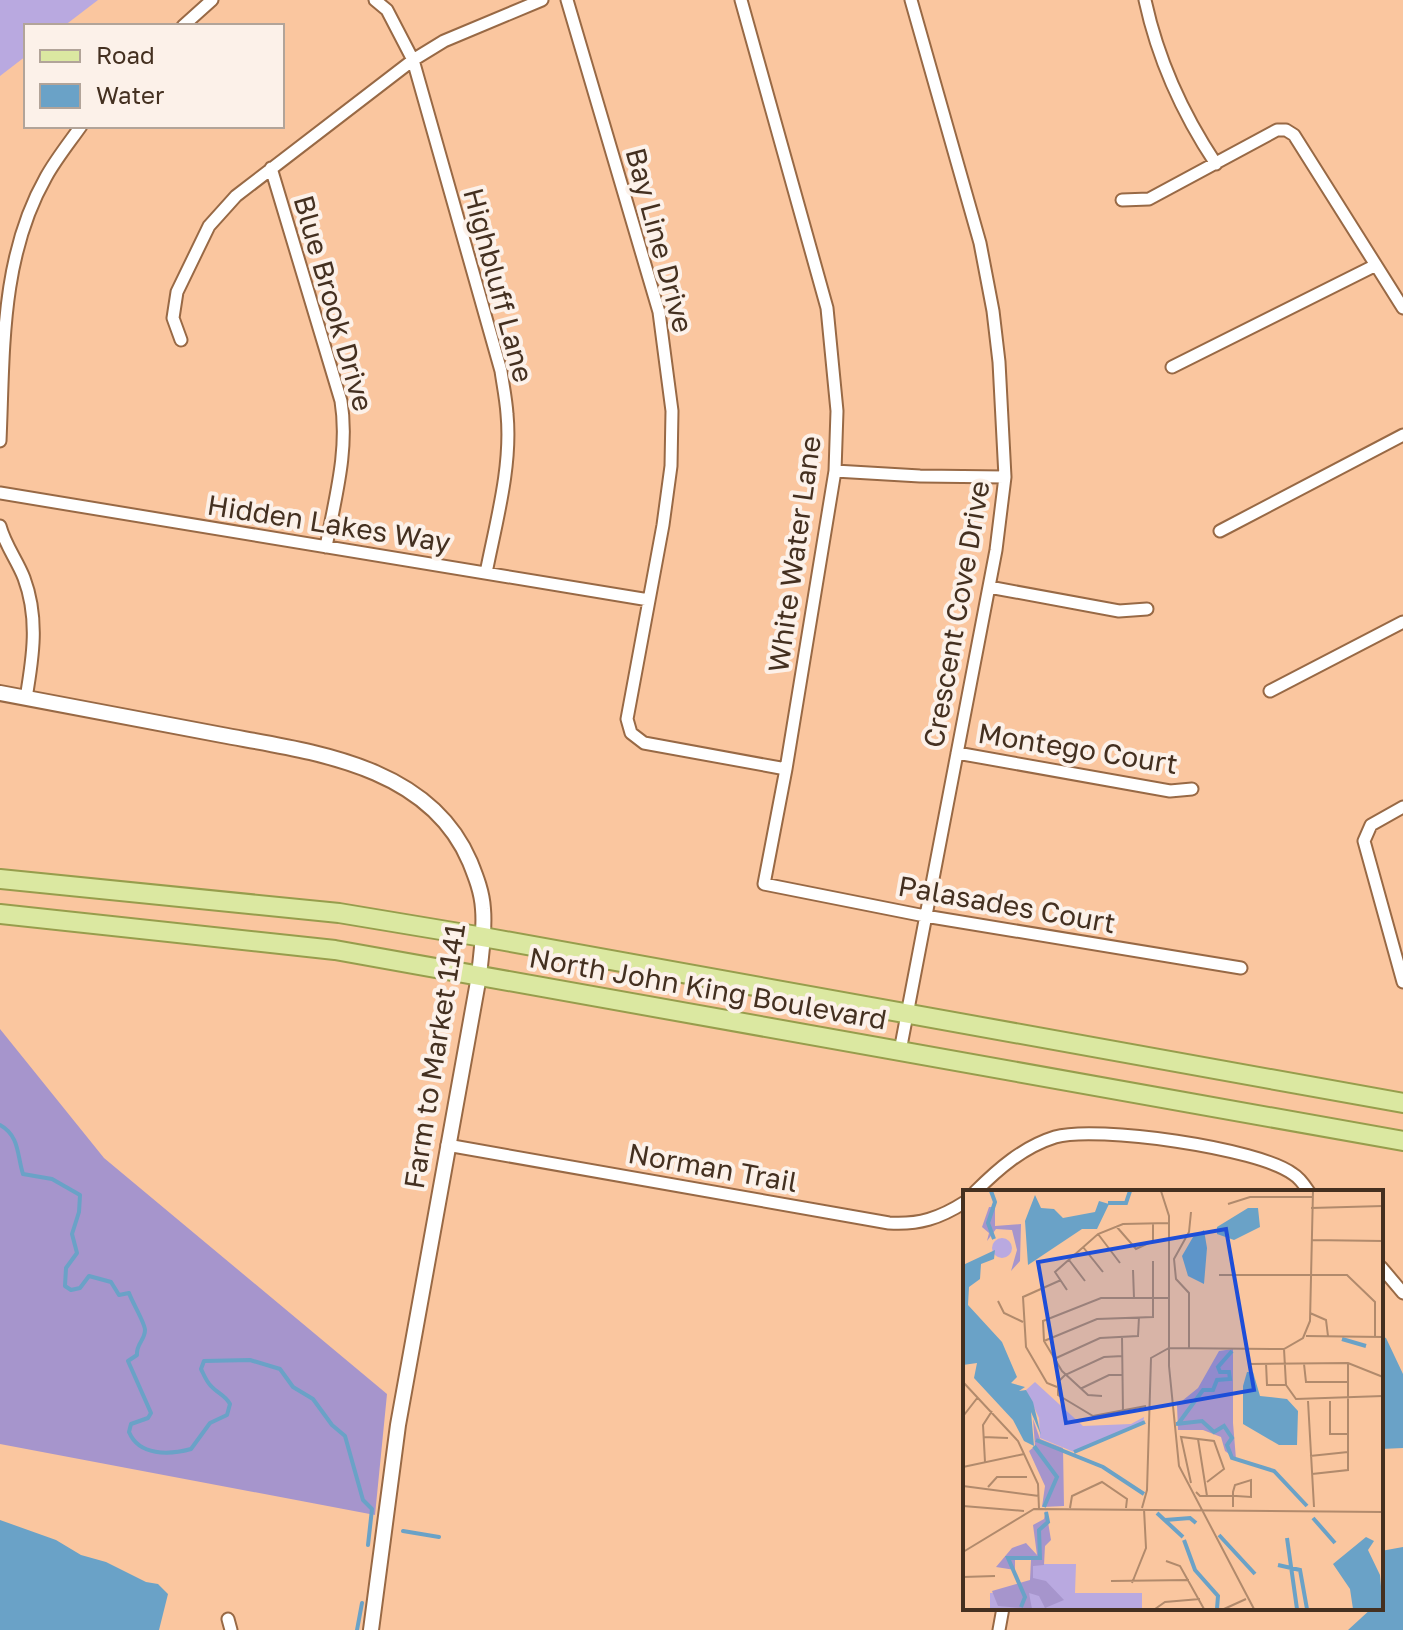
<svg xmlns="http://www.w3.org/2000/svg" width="1403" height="1630" font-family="'Golos Text',sans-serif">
<rect width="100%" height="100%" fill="#fac69f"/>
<path fill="#b9a9e0" d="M 0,0 L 98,0 L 64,26 L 26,26 L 26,56 L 0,76 Z"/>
<path fill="#a695cc" d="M 0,1029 L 104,1158 L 387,1394 L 375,1515 L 0,1444 Z"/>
<path fill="#6aa2c7" d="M 1381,1336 L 1386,1338 L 1403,1374 L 1403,1448 L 1381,1449 Z
M 0,1520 L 56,1540 L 81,1555 L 106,1562 L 146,1582 L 158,1584 L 168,1594 L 159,1630 L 0,1630 Z
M 1403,1547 L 1403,1630 L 1348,1630 L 1372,1608 L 1381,1608 L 1381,1551 Z"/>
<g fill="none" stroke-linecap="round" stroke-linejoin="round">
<path stroke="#6aa2c7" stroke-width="4" d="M 0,1125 C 20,1136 17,1156 23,1174 L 52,1179 L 80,1195 L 79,1212 L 72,1234 L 77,1253 L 66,1268 L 65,1286 L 71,1290 L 80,1288 L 89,1276 L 111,1282 L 119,1295 L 129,1293 C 132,1302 145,1323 145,1330 C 145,1340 136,1344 137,1355 L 128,1361 L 151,1413 L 148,1418 L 131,1424 L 129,1432 C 139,1456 169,1455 191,1449 L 210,1423 L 227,1415 L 230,1404 C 225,1395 217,1393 211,1386 C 206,1381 204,1375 201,1369 L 204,1361 L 250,1360 L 280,1369 L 293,1387 L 313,1399 L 332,1425 L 345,1436 L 363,1500 L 372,1509 L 368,1545
M 403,1531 L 439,1537
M 357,1630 L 362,1603"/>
<defs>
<path id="minor" d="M 375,0 L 387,10 L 413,60 L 501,371 C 503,385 506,399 507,414 C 512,466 496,522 486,573
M 567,0 L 659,312 L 672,411 L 671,466 L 663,525 L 627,719 L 631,733 L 644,743 L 786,769
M 741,0 L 827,308 L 837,411 L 835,471 L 786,769 L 764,884 L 925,916 L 1241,968
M 1145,0 C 1158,60 1182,113 1216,164
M 183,26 L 212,0
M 271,168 L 341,401 C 349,450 335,498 326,547
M 1122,200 L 1149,199 L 1277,130 L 1286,130 L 1294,135 L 1403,308
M 181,340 L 173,318 L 177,292 L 209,226 L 236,196 L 413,60 L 444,41 L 542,0
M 1172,367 L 1376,265
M 0,441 C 4,351 0,258 46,177 C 56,159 69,143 81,126
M 835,471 L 920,476 L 1005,477
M 0,493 L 649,600
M 0,526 C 5,545 17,560 24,578 C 39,618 33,657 26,698
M 1220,531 L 1403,435
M 989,587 L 1119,611 L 1147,609
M 1270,691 L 1403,622
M 957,753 L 1170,791 L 1192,789
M 1403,807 L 1371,825 L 1364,841 L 1403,982
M 900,1051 L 996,550 L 1005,477 L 999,362 L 993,311 L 980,243 L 911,0
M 447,1145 L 889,1223 C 919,1225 940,1218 965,1202
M 975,1192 C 998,1169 1023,1147 1055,1137 C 1096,1125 1259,1148 1293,1174 C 1300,1178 1305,1186 1309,1192
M 1381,1267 L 1403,1293
M 228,1619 L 231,1630
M 999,1630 L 1003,1608"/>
<path id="tertiary" d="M 0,693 C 74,707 148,721 222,735 C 313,752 429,765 470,862 C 476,877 482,892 483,909 C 485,931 481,954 479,976 L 398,1425 L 371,1630"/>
<path id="primary" d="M 0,879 L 339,913 L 483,937 L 1403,1103
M 0,914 L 335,950 L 1403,1141"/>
</defs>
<use href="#minor" stroke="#986945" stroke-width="15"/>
<use href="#tertiary" stroke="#986945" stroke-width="18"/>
<use href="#primary" stroke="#979d4c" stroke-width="22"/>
<use href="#minor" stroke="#fff" stroke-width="11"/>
<use href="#tertiary" stroke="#fff" stroke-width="14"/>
<use href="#primary" stroke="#dbe8a1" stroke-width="18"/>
</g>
<g text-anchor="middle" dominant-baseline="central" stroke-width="8" stroke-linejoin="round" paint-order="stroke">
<g font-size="28" fill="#443020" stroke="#fcf1e9">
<text transform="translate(660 240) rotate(75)">Bay Line Drive</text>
<text transform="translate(499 285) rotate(75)">Highbluff Lane</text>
<text transform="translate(334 303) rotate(74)">Blue Brook Drive</text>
<text transform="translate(329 523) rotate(9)">Hidden Lakes Way</text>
<text transform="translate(794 554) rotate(-82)">White Water Lane</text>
<text transform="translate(956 614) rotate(-80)">Crescent Cove Drive</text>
<text transform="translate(1078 748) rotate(9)">Montego Court</text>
<text transform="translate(1007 904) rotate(10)">Palasades Court</text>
<text transform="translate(708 988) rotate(10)">North John King Boulevard</text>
<text transform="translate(434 1056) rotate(-81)">Farm to Market 1141</text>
<text transform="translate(713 1167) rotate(10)">Norman Trail</text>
</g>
</g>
<g transform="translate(963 1190)">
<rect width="420" height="420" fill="#fac69f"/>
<path d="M29 58a10 10 0 1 1 20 0a10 10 0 1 1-20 0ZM 72,192 L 120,236 L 168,234 L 181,227 L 180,233 L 111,262 L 77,248 L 76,228 L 63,200 ZM 68,374 L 113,374 L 112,403 L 179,403 L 179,419 L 27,419 L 27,403 L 68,403 Z" fill="#b9a9e0"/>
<path d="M 26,17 L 32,17 L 32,36 L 58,34 L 57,71 L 48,81 L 54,60 L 49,40 L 33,39 L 24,51 L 26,43 L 19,37 ZM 270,159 L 270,233 L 273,269 L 262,261 L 258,247 L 240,240 L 215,240 L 214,215 L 235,198 L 256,161 ZM 70,229 L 77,249 L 100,258 L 101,316 L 79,317 L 82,296 L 66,261 L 72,256 ZM 83,320 L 88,350 L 82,356 L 81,375 L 70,376 L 70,388 L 83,391 L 101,410 L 82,418 L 76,406 L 66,403 L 69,419 L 35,416 L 29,401 L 67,390 L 68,370 L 52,366 L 52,380 L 33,377 L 49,358 L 63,353 L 74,365 L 70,335 L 81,329 Z" fill="#a695cc"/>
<path d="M 72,5 L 78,18 L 91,19 L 100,28 L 132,22 L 136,11 L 146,14 L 134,39 L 119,39 L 65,75 L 62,31 ZM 285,18 L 295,18 L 297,37 L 271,50 L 254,44 L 254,37 ZM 241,40 L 244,58 L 241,94 L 225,86 L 219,66 L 230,47 ZM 32,60 L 31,69 L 18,74 L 17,89 L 6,97 L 5,115 L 39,152 L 54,187 L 48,193 L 62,197 L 56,201 L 63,200 L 70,212 L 78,245 L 68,222 L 71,256 L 61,251 L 50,230 L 11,188 L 14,173 L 0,175 L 0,75 ZM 290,182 L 297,206 L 324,209 L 335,221 L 334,255 L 316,255 L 280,234 L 280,196 L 284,182 ZM 403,347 L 411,351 L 405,360 L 417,385 L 420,419 L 390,419 L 387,399 L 370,374 Z" fill="#6aa2c7"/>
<path fill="none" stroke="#6aa2c7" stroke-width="4" d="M 28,1 L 32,12 L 25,33 L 31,49M 145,13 L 163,13 L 167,1M 379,149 L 403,156M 213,234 L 239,231 L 251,242 L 261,236 L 269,248 L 264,255 L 269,268 L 311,281 L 344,316M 215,234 L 240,200 L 250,200 L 254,190 L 267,189 L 266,182 L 257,182 L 255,177 L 269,161M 73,250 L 140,277 L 181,304M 71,256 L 94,287 L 81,317M 111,262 L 182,232M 194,323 L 220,347M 350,328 L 372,353M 202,330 L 227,328 L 233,333M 256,345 L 292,384M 324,348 L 334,419M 221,350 L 232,380 L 255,406 L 254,419M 315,375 L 337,380 L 344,419M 58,417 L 62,407 L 45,368 L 77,368 L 76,340 L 85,332 L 83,322"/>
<path fill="none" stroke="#b18a6c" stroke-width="2" d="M 198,1 L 206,26 L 206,176 L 216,276 L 291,419M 265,14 L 287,7 L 349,7M 348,18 L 420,16M 153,36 L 173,59 L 190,51 L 190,34M 135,44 L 157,73M 348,50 L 420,51M 120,57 L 140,82M 106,70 L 122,91M 170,80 L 171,108M 256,85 L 384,85 L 412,112 L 412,146M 104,100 L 92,82 L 135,44 L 160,34 L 206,33M 35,111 L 41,123 L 60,132M 347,123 L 363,130 L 365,146M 159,146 L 160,224M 343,146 L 420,147M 81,151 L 134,129 L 190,127 L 190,71M 226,159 L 226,103 L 213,89 L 211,69 L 226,42 L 228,22M 321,159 L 323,195 L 333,209 L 420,206M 160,166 L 141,167 L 102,185 L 95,192 L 95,205 L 130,226 L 183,216M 91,169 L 137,148 L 175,146 L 176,127M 303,173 L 304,195 L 323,195M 285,174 L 385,173 L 420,187M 341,174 L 343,192 L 385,192M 0,192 L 55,251 L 75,294 L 76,319M 94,197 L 84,193 L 63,157 L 60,107 L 98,90M 117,199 L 146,185 L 160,185M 139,206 L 125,205 L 99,181 L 81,151 L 80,131 L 138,108 L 206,108M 345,211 L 351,317M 367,211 L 367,244 L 385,244M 20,247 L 45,248M 235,249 L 244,306M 347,266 L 385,262M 22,272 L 20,235 L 29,221M 0,277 L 61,264M 0,281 L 1,225 L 15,207M 349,284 L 385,280 L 385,173M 228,293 L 218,247 L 251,251 L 261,279 L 244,292M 0,296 L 76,306M 25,297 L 34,287 L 64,287M 233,302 L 237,306 L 273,306 L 288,307 L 288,290 L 272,295 L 270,302 L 270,317M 0,316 L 61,321M 107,318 L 109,306 L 139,292 L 164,309 L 163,318M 179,318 L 184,300 L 188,168 L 206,158 L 321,159 L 340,148 L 347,131 L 350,1M 0,362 L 71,319 L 420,322M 203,371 L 217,376 L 241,419M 0,387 L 32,386M 148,391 L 226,390M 169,393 L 183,358 L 181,319M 192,419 L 202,412 L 237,409M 261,419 L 283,409"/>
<path fill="#1d4ed8" fill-opacity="0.15" stroke="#1d4ed8" stroke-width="4" d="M 263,39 L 291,200 L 103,233 L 75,72 Z"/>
<rect width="420" height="420" fill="none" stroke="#443020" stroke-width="4"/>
</g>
<rect x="24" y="24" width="260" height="104" fill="#fcf1e9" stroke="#b2a499" stroke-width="2"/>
<rect x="40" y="50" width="40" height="12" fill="#dbe8a1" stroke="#b2a499" stroke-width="2"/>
<text x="96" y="64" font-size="24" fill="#443020">Road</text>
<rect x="40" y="84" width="40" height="24" fill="#6aa2c7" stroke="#b2a499" stroke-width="2"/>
<text x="96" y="104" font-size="24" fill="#443020">Water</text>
</svg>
